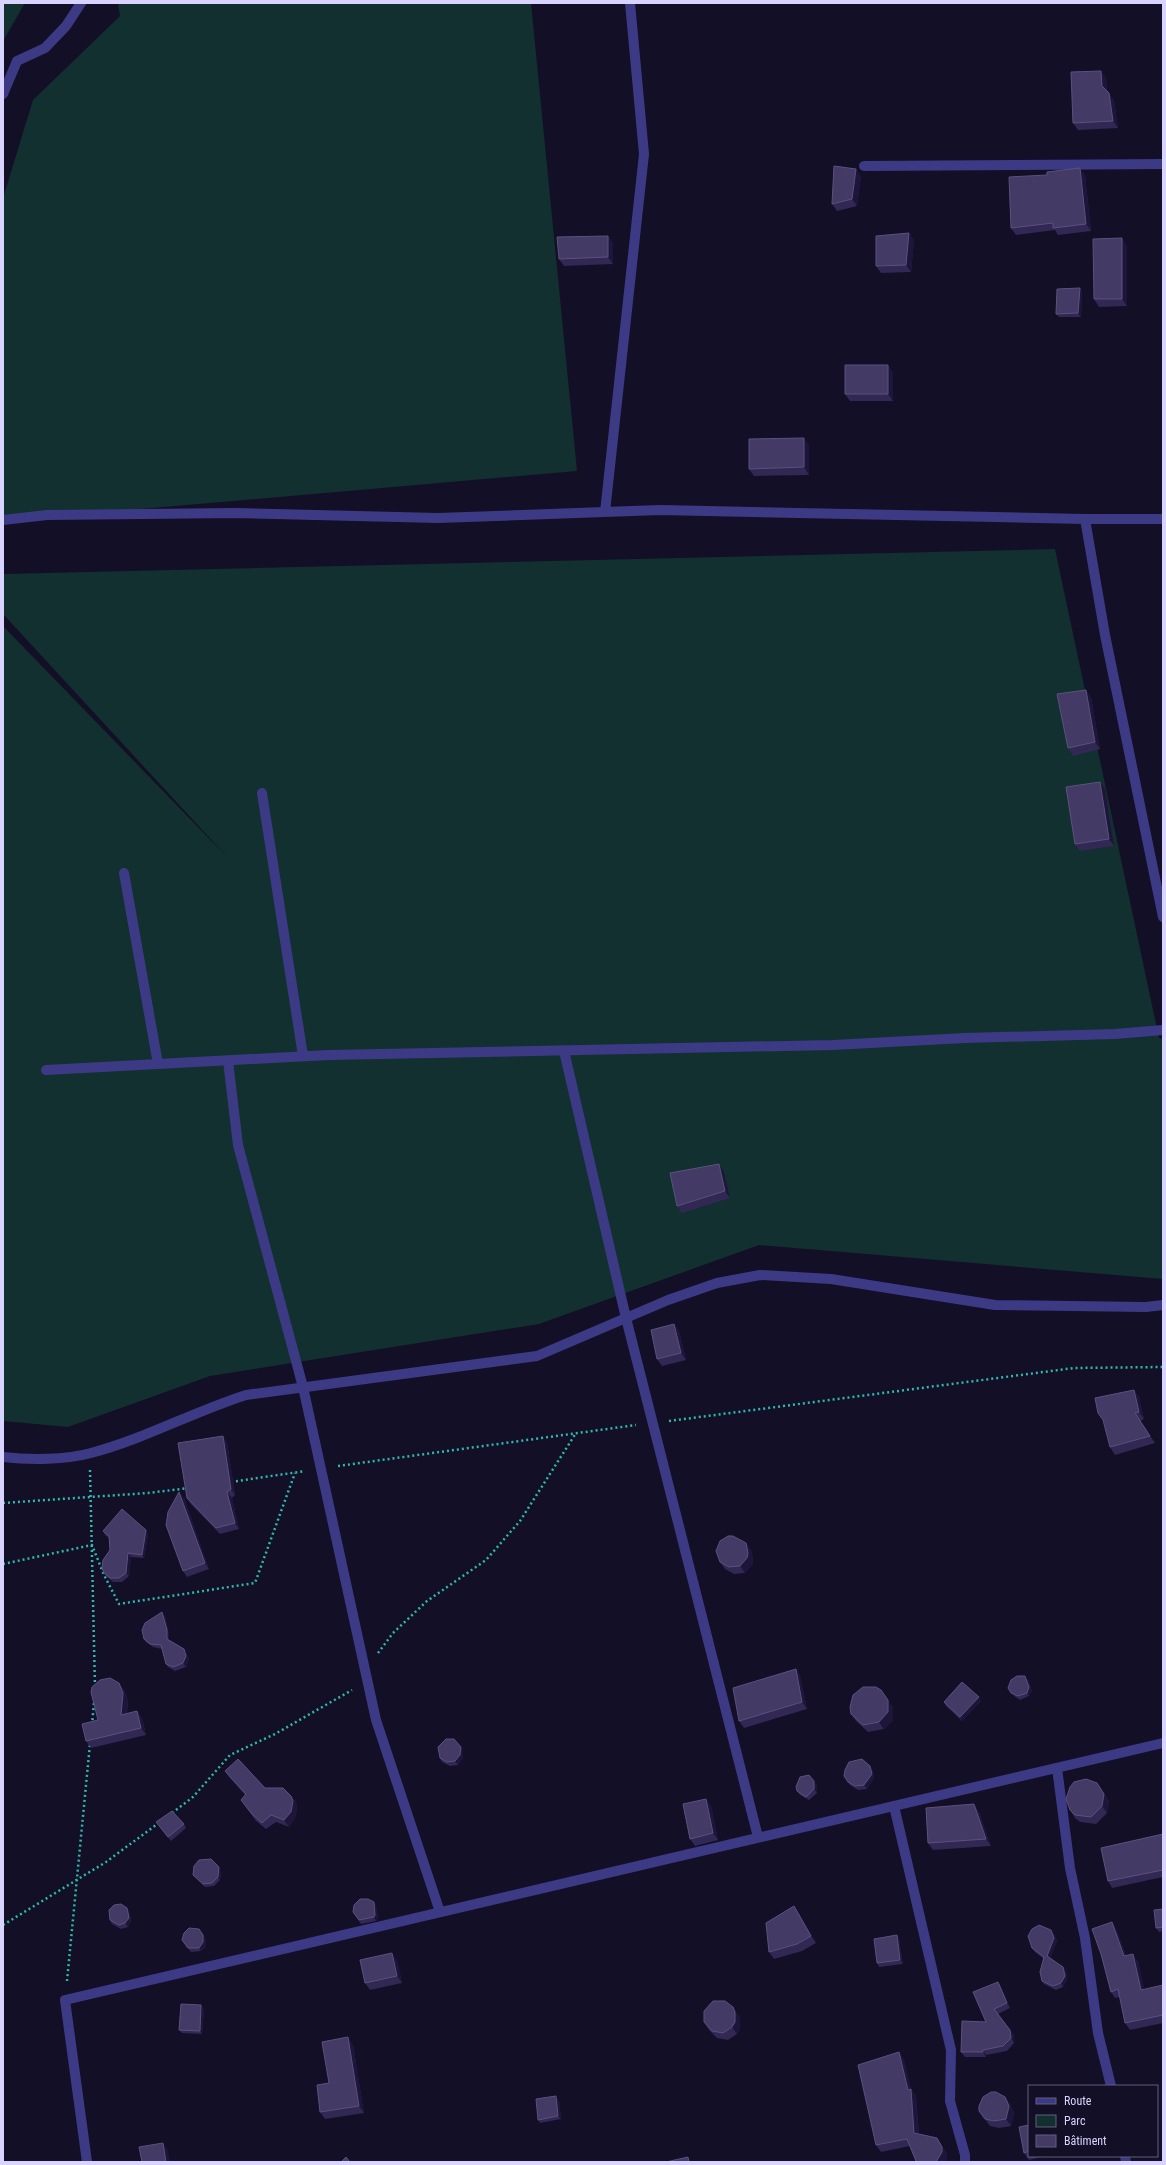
<svg xmlns="http://www.w3.org/2000/svg" width="1166" height="2165" font-family="'Roboto Condensed',sans-serif">
<rect width="100%" height="100%" fill="#130f26"/>
<path fill="#12302f" d="M 3,3 L 25,3 L 3,41 Z
M 118,3 L 531,3 L 577,471 L 3,521 L 3,198 L 33,100 L 120,16 Z
M 1055,549 L 1159,1038 L 1163,1039 L 1163,1279 L 759,1245 L 539,1324 L 210,1376 L 68,1427 L 3,1421 L 3,626 L 229,859 L 3,614 L 3,574 Z"/>
<g fill="none" stroke-linecap="round" stroke-linejoin="round">
<path stroke="#2fb8b0" stroke-width="2.5" stroke-dasharray="2 3" stroke-linecap="butt" d="M 669,1421 L 1074,1368 L 1163,1367
M 338,1466 L 636,1425
M 90,1470 L 95,1687
M 231,1482 L 305,1471
M 3,1503 L 148,1493 L 189,1488
M 3,1564 L 92,1545 L 104,1575 L 119,1604 L 255,1583 L 295,1473
M 378,1653 L 393,1633 L 427,1601 L 486,1560 L 520,1521 L 576,1433
M 92,1725 L 94,1702
M 172,1813 L 193,1797 L 230,1755 L 275,1734 L 352,1690
M 3,1925 L 106,1862 L 160,1822
M 67,1981 L 90,1744"/>
<path stroke="#3d3a85" stroke-width="10" d="M 1057,1768 L 1070,1868 L 1085,1938 L 1098,2033 L 1111,2086
M 894,1806 L 951,2050 L 950,2101 L 965,2155 L 965,2162
M 1125,2156 L 1126,2162"/>
<path stroke="#3d3a85" stroke-width="10" d="M 3,94 L 17,61 L 45,48 L 66,26 L 81,3
M 864,166 L 1163,164
M 605,512 L 644,154 L 630,3
M 1085,519 L 1105,635 L 1163,917
M 3,520 L 47,515 L 236,513 L 438,518 L 660,510 L 1085,519 L 1163,519
M 262,793 L 303,1056
M 124,873 L 158,1064
M 564,1051 L 626,1318 L 758,1837
M 228,1061 L 238,1145 L 303,1387 L 376,1720 L 440,1912
M 46,1070 L 328,1055 L 833,1045 L 965,1038 L 1115,1034 L 1163,1030
M 3,1457 C 29,1460 66,1460 91,1453 C 144,1439 193,1412 246,1395 L 537,1356 L 668,1300 L 717,1283 L 760,1275 L 831,1279 L 995,1305 L 1146,1307 L 1163,1305
M 87,2162 L 65,2000 L 1163,1743"/>
</g>
<path fill="#312854" d="M 1101,71 L 1106,78 L 1107,91 L 1114,100 L 1118,128 L 1078,130 L 1073,123 Z
M 1085,175 L 1091,231 L 1058,235 L 1055,230 L 1016,235 L 1011,228 Z
M 861,176 L 857,206 L 837,211 L 832,204 Z
M 608,236 L 613,243 L 613,264 L 564,266 L 559,259 Z
M 914,240 L 911,272 L 881,273 L 876,266 Z
M 1127,246 L 1127,306 L 1099,307 L 1094,299 Z
M 1082,291 L 1081,317 L 1059,317 L 1056,314 Z
M 893,372 L 893,401 L 850,401 L 845,394 Z
M 809,445 L 809,475 L 754,476 L 749,469 Z
M 1091,697 L 1100,749 L 1073,756 L 1068,748 Z
M 1105,789 L 1114,846 L 1080,851 L 1075,844 Z
M 724,1172 L 730,1198 L 682,1213 L 677,1206 Z
M 674,1324 L 679,1331 L 686,1360 L 662,1366 L 657,1359 Z
M 1134,1390 L 1139,1397 L 1144,1419 L 1140,1421 L 1155,1443 L 1115,1455 L 1110,1447 Z
M 227,1442 L 235,1495 L 232,1498 L 239,1529 L 220,1534 L 191,1504 L 187,1498 Z
M 184,1498 L 209,1569 L 187,1577 L 183,1571 Z
M 103,1531 L 148,1534 L 144,1558 L 131,1557 L 129,1576 L 122,1582 L 113,1582 L 106,1576 L 104,1573 L 110,1550 L 109,1538 L 105,1535 Z
M 746,1543 L 751,1550 L 753,1560 L 752,1565 L 745,1573 L 734,1574 L 725,1569 L 720,1562 Z
M 165,1616 L 169,1634 L 169,1641 L 184,1649 L 189,1659 L 186,1667 L 175,1671 L 168,1667 L 166,1664 L 162,1649 L 153,1647 L 146,1642 L 144,1639 Z
M 796,1669 L 800,1676 L 807,1709 L 744,1728 L 739,1721 Z
M 1028,1680 L 1032,1691 L 1029,1696 L 1020,1700 L 1014,1696 L 1008,1688 Z
M 119,1683 L 124,1690 L 128,1700 L 127,1714 L 137,1711 L 142,1718 L 146,1735 L 91,1748 L 86,1741 Z
M 981,1701 L 962,1721 L 946,1706 L 944,1702 Z
M 893,1707 L 893,1720 L 884,1729 L 868,1732 L 856,1721 L 851,1714 Z
M 463,1751 L 463,1758 L 458,1765 L 450,1766 L 442,1762 L 440,1758 Z
M 872,1769 L 874,1778 L 867,1789 L 858,1790 L 850,1785 L 844,1776 Z
M 225,1771 L 265,1788 L 291,1796 L 296,1802 L 297,1808 L 295,1818 L 289,1827 L 276,1822 L 266,1829 L 256,1821 L 245,1806 L 245,1795 L 229,1777 Z
M 1097,1783 L 1109,1801 L 1107,1813 L 1096,1824 L 1080,1822 L 1075,1818 L 1070,1810 Z
M 817,1785 L 817,1793 L 809,1800 L 800,1795 L 797,1791 Z
M 706,1799 L 711,1806 L 718,1840 L 695,1846 L 690,1839 Z
M 979,1812 L 991,1846 L 933,1850 L 928,1843 Z
M 156,1822 L 184,1824 L 186,1828 L 171,1841 Z
M 1163,1834 L 1163,1877 L 1112,1888 L 1108,1881 Z
M 221,1871 L 220,1880 L 214,1886 L 205,1887 L 193,1875 Z
M 374,1902 L 376,1906 L 378,1918 L 376,1921 L 361,1924 L 353,1912 Z
M 794,1906 L 799,1914 L 816,1943 L 802,1951 L 774,1959 L 769,1952 Z
M 127,1908 L 129,1911 L 131,1921 L 128,1927 L 121,1929 L 112,1924 L 110,1920 Z
M 1163,1909 L 1163,1931 L 1159,1932 L 1156,1928 Z
M 199,1929 L 206,1939 L 206,1946 L 201,1951 L 191,1952 L 182,1940 Z
M 1116,1929 L 1126,1955 L 1138,1961 L 1144,1990 L 1163,1985 L 1163,2023 L 1130,2030 L 1125,2023 L 1120,1997 L 1115,1998 L 1111,1992 Z
M 1054,1934 L 1057,1941 L 1050,1958 L 1063,1967 L 1066,1971 L 1067,1979 L 1063,1987 L 1056,1990 L 1044,1984 L 1042,1981 L 1044,1959 L 1035,1952 L 1032,1948 Z
M 897,1935 L 899,1939 L 903,1964 L 879,1967 L 877,1963 Z
M 397,1960 L 402,1983 L 370,1990 L 365,1983 Z
M 998,1982 L 1001,1987 L 1010,2008 L 998,2014 L 1014,2035 L 1014,2043 L 1007,2051 L 986,2055 L 986,2057 L 965,2057 L 961,2052 L 986,2022 Z
M 204,2009 L 202,2034 L 182,2033 L 179,2030 Z
M 738,2015 L 740,2019 L 740,2029 L 737,2034 L 728,2040 L 717,2038 L 709,2030 L 704,2022 Z
M 353,2045 L 364,2113 L 325,2119 L 320,2112 Z
M 899,2052 L 904,2060 L 911,2089 L 916,2096 L 919,2134 L 937,2138 L 947,2154 L 947,2159 L 945,2162 L 917,2162 L 910,2146 L 881,2152 L 876,2145 Z
M 1005,2097 L 1010,2104 L 1014,2113 L 1011,2126 L 999,2128 L 990,2126 L 979,2111 Z
M 559,2100 L 561,2119 L 540,2123 L 538,2120 Z
M 1029,2125 L 1029,2156 L 1046,2156 L 1029,2160 L 1024,2153 Z"/>
<path fill="#1d163a" d="M 1101,71 L 1106,78 L 1107,93 L 1102,86 Z
M 1109,93 L 1114,100 L 1118,128 L 1113,121 Z
M 1080,168 L 1085,175 L 1091,231 L 1086,224 Z
M 856,169 L 861,176 L 857,206 L 852,199 Z
M 909,233 L 914,240 L 911,272 L 906,265 Z
M 608,236 L 613,243 L 613,264 L 608,257 Z
M 1122,238 L 1127,246 L 1127,306 L 1122,299 Z
M 1080,288 L 1082,291 L 1081,317 L 1078,313 Z
M 888,365 L 893,372 L 893,401 L 888,394 Z
M 804,438 L 809,445 L 809,475 L 804,467 Z
M 1086,690 L 1091,697 L 1100,749 L 1095,742 Z
M 1100,782 L 1105,789 L 1114,846 L 1109,839 Z
M 719,1164 L 724,1172 L 730,1198 L 725,1191 Z
M 674,1324 L 679,1331 L 686,1360 L 681,1353 Z
M 1134,1390 L 1139,1397 L 1144,1419 L 1139,1412 Z
M 223,1436 L 227,1442 L 235,1495 L 231,1489 Z
M 179,1492 L 184,1498 L 209,1569 L 205,1563 Z
M 227,1492 L 232,1498 L 239,1529 L 235,1523 Z
M 146,1530 L 148,1534 L 144,1558 L 142,1555 Z
M 746,1543 L 751,1550 L 753,1560 L 752,1565 L 745,1573 L 740,1566 Z
M 128,1553 L 131,1557 L 129,1576 L 126,1573 Z
M 162,1612 L 165,1616 L 169,1634 L 169,1643 L 167,1639 Z
M 184,1649 L 189,1659 L 186,1667 L 183,1663 Z
M 796,1669 L 800,1676 L 807,1709 L 802,1702 Z
M 1025,1676 L 1028,1680 L 1032,1691 L 1029,1696 L 1027,1693 Z
M 119,1683 L 124,1690 L 128,1700 L 126,1722 L 121,1715 Z
M 979,1697 L 981,1701 L 962,1721 L 960,1717 Z
M 888,1700 L 893,1707 L 893,1720 L 884,1729 L 879,1722 Z
M 137,1711 L 142,1718 L 146,1735 L 141,1728 Z
M 461,1747 L 463,1751 L 463,1758 L 458,1765 L 455,1761 Z
M 870,1766 L 872,1769 L 874,1778 L 867,1789 L 864,1785 Z
M 814,1781 L 817,1785 L 817,1793 L 814,1789 Z
M 1097,1783 L 1109,1801 L 1107,1813 L 1102,1806 Z
M 291,1796 L 296,1802 L 297,1808 L 295,1818 L 289,1827 L 284,1820 Z
M 706,1799 L 711,1806 L 718,1840 L 713,1833 Z
M 974,1804 L 979,1812 L 991,1846 L 986,1839 Z
M 219,1867 L 221,1871 L 220,1880 L 218,1877 Z
M 374,1902 L 376,1906 L 378,1918 L 376,1921 L 374,1917 Z
M 794,1906 L 799,1914 L 816,1943 L 811,1936 Z
M 127,1908 L 129,1911 L 131,1921 L 128,1927 L 125,1923 Z
M 1112,1922 L 1116,1929 L 1129,1962 L 1124,1956 Z
M 1051,1930 L 1054,1934 L 1057,1941 L 1050,1960 L 1047,1956 Z
M 203,1935 L 206,1939 L 206,1946 L 201,1951 L 199,1948 Z
M 897,1935 L 899,1939 L 903,1964 L 900,1960 Z
M 392,1953 L 397,1960 L 402,1983 L 397,1976 Z
M 1133,1954 L 1138,1961 L 1146,1997 L 1141,1990 Z
M 1063,1967 L 1066,1971 L 1067,1979 L 1063,1987 L 1061,1983 Z
M 998,1982 L 1001,1987 L 1010,2008 L 1007,2003 Z
M 201,2005 L 204,2009 L 202,2034 L 200,2031 Z
M 733,2007 L 738,2015 L 740,2019 L 740,2029 L 737,2034 L 732,2027 Z
M 1010,2030 L 1014,2035 L 1014,2043 L 1011,2038 Z
M 348,2037 L 353,2045 L 364,2113 L 359,2106 Z
M 983,2050 L 986,2055 L 986,2057 L 983,2052 Z
M 899,2052 L 904,2060 L 911,2089 L 916,2096 L 919,2140 L 914,2133 L 908,2090 Z
M 556,2096 L 559,2100 L 561,2119 L 558,2116 Z
M 1005,2097 L 1010,2104 L 1014,2113 L 1011,2126 L 1006,2119 Z
M 937,2138 L 947,2154 L 947,2159 L 945,2162 L 936,2162 Z
M 163,2143 L 168,2150 L 170,2162 L 166,2162 Z"/>
<path fill="#433a66" stroke="#5a527e" d="M 1101,71 L 1102,86 L 1109,93 L 1113,121 L 1073,123 L 1071,72 Z
M 834,166 L 856,169 L 852,199 L 832,204 Z
M 1080,168 L 1086,224 L 1053,228 L 1053,223 L 1011,228 L 1009,177 L 1047,175 L 1047,172 Z
M 909,233 L 906,265 L 876,266 L 876,236 Z
M 608,236 L 608,257 L 559,259 L 557,237 Z
M 1122,238 L 1122,299 L 1094,299 L 1093,239 Z
M 1080,288 L 1078,313 L 1056,314 L 1057,289 Z
M 845,365 L 888,365 L 888,394 L 845,394 Z
M 804,438 L 804,467 L 749,469 L 749,439 Z
M 1086,690 L 1095,742 L 1068,748 L 1057,694 Z
M 1100,782 L 1109,839 L 1075,844 L 1066,787 Z
M 719,1164 L 725,1191 L 677,1206 L 670,1173 Z
M 674,1324 L 681,1353 L 657,1359 L 651,1330 Z
M 1134,1390 L 1139,1412 L 1135,1413 L 1150,1436 L 1110,1447 L 1103,1420 L 1098,1413 L 1095,1398 Z
M 223,1436 L 231,1489 L 227,1492 L 235,1523 L 216,1528 L 187,1498 L 178,1443 Z
M 179,1492 L 205,1563 L 183,1571 L 166,1525 L 168,1512 Z
M 122,1509 L 146,1530 L 142,1555 L 128,1553 L 126,1573 L 119,1578 L 110,1578 L 104,1573 L 102,1568 L 103,1560 L 110,1550 L 109,1536 L 103,1531 Z
M 728,1536 L 733,1536 L 746,1543 L 748,1553 L 747,1558 L 740,1566 L 729,1567 L 720,1562 L 716,1551 L 720,1541 Z
M 162,1612 L 167,1630 L 167,1639 L 184,1649 L 186,1656 L 183,1663 L 173,1667 L 166,1664 L 161,1645 L 150,1644 L 144,1639 L 142,1630 L 145,1623 Z
M 796,1669 L 802,1702 L 739,1721 L 733,1688 Z
M 1017,1676 L 1025,1676 L 1029,1687 L 1027,1693 L 1018,1696 L 1011,1693 L 1008,1688 L 1011,1680 Z
M 110,1678 L 119,1683 L 123,1693 L 121,1715 L 137,1711 L 141,1728 L 86,1741 L 82,1724 L 98,1720 L 91,1692 L 92,1687 L 100,1680 Z
M 962,1682 L 979,1697 L 960,1717 L 944,1702 Z
M 863,1687 L 876,1687 L 881,1690 L 888,1700 L 888,1712 L 879,1722 L 863,1725 L 851,1714 L 850,1707 L 853,1695 Z
M 446,1739 L 454,1739 L 461,1747 L 460,1755 L 455,1761 L 447,1762 L 440,1758 L 438,1747 Z
M 238,1759 L 265,1788 L 283,1788 L 291,1796 L 293,1801 L 291,1812 L 284,1820 L 271,1815 L 262,1823 L 252,1814 L 241,1800 L 246,1794 L 225,1771 Z
M 862,1759 L 870,1766 L 872,1774 L 864,1785 L 855,1786 L 848,1782 L 844,1776 L 845,1770 L 849,1762 Z
M 809,1775 L 814,1781 L 814,1789 L 806,1797 L 797,1791 L 796,1787 L 800,1777 Z
M 1086,1779 L 1097,1783 L 1104,1794 L 1102,1806 L 1091,1817 L 1075,1815 L 1070,1810 L 1066,1799 L 1070,1787 L 1074,1782 Z
M 706,1799 L 713,1833 L 690,1839 L 683,1804 Z
M 974,1804 L 986,1839 L 928,1843 L 926,1808 Z
M 172,1811 L 184,1824 L 168,1837 L 156,1822 Z
M 1163,1834 L 1163,1870 L 1108,1881 L 1101,1848 Z
M 211,1859 L 219,1867 L 218,1877 L 212,1883 L 203,1884 L 193,1875 L 194,1866 L 199,1860 Z
M 360,1899 L 368,1899 L 374,1902 L 375,1915 L 374,1917 L 359,1920 L 353,1912 L 354,1905 Z
M 121,1904 L 127,1908 L 129,1918 L 125,1923 L 119,1925 L 110,1920 L 109,1910 L 114,1905 Z
M 794,1906 L 811,1936 L 797,1944 L 769,1952 L 766,1923 Z
M 1163,1909 L 1163,1927 L 1156,1928 L 1154,1910 Z
M 1112,1922 L 1124,1956 L 1133,1954 L 1141,1990 L 1163,1985 L 1163,2015 L 1125,2023 L 1118,1989 L 1111,1992 L 1101,1954 L 1092,1929 Z
M 1039,1925 L 1051,1930 L 1054,1938 L 1047,1956 L 1063,1967 L 1065,1976 L 1061,1983 L 1053,1986 L 1042,1981 L 1040,1972 L 1044,1957 L 1032,1948 L 1028,1936 L 1032,1929 Z
M 189,1928 L 199,1929 L 203,1935 L 203,1942 L 199,1948 L 188,1948 L 182,1940 L 184,1933 Z
M 897,1935 L 900,1960 L 877,1963 L 874,1939 Z
M 392,1953 L 397,1976 L 365,1983 L 360,1960 Z
M 998,1982 L 1007,2003 L 994,2009 L 1010,2030 L 1011,2038 L 1003,2046 L 983,2050 L 983,2052 L 961,2052 L 962,2021 L 986,2022 L 973,1992 Z
M 713,2001 L 725,2001 L 733,2007 L 735,2012 L 735,2022 L 732,2027 L 723,2033 L 712,2031 L 704,2022 L 704,2011 Z
M 181,2004 L 201,2005 L 200,2031 L 179,2030 Z
M 348,2037 L 359,2106 L 320,2112 L 317,2085 L 329,2083 L 322,2042 Z
M 899,2052 L 908,2090 L 911,2089 L 914,2133 L 937,2138 L 942,2147 L 942,2152 L 936,2162 L 918,2162 L 916,2161 L 907,2139 L 876,2145 L 858,2065 Z
M 991,2092 L 996,2092 L 1005,2097 L 1009,2106 L 1006,2119 L 994,2121 L 985,2119 L 979,2111 L 979,2106 L 983,2097 Z
M 556,2096 L 558,2116 L 538,2120 L 536,2099 Z
M 1029,2125 L 1029,2151 L 1024,2153 L 1019,2127 Z
M 163,2143 L 166,2162 L 142,2162 L 139,2147 Z
M 346,2157 L 350,2162 L 341,2162 Z
M 688,2157 L 689,2162 L 666,2162 Z"/>
<rect width="1166" height="2165" fill="none" stroke="#d9d4ff" stroke-width="8"/>
<rect x="1028" y="2085" width="130" height="72" fill="#130f26" stroke="#625e7d"/>
<rect x="1036" y="2098" width="20" height="6" fill="#3d3a85" stroke="#625e7d"/>
<text x="1064" y="2105" font-size="12" fill="#d9d4ff">Route</text>
<rect x="1036" y="2115" width="20" height="12" fill="#12302f" stroke="#625e7d"/>
<text x="1064" y="2125" font-size="12" fill="#d9d4ff">Parc</text>
<rect x="1036" y="2135" width="20" height="12" fill="#433a66" stroke="#625e7d"/>
<text x="1064" y="2145" font-size="12" fill="#d9d4ff">Bâtiment</text>
</svg>
